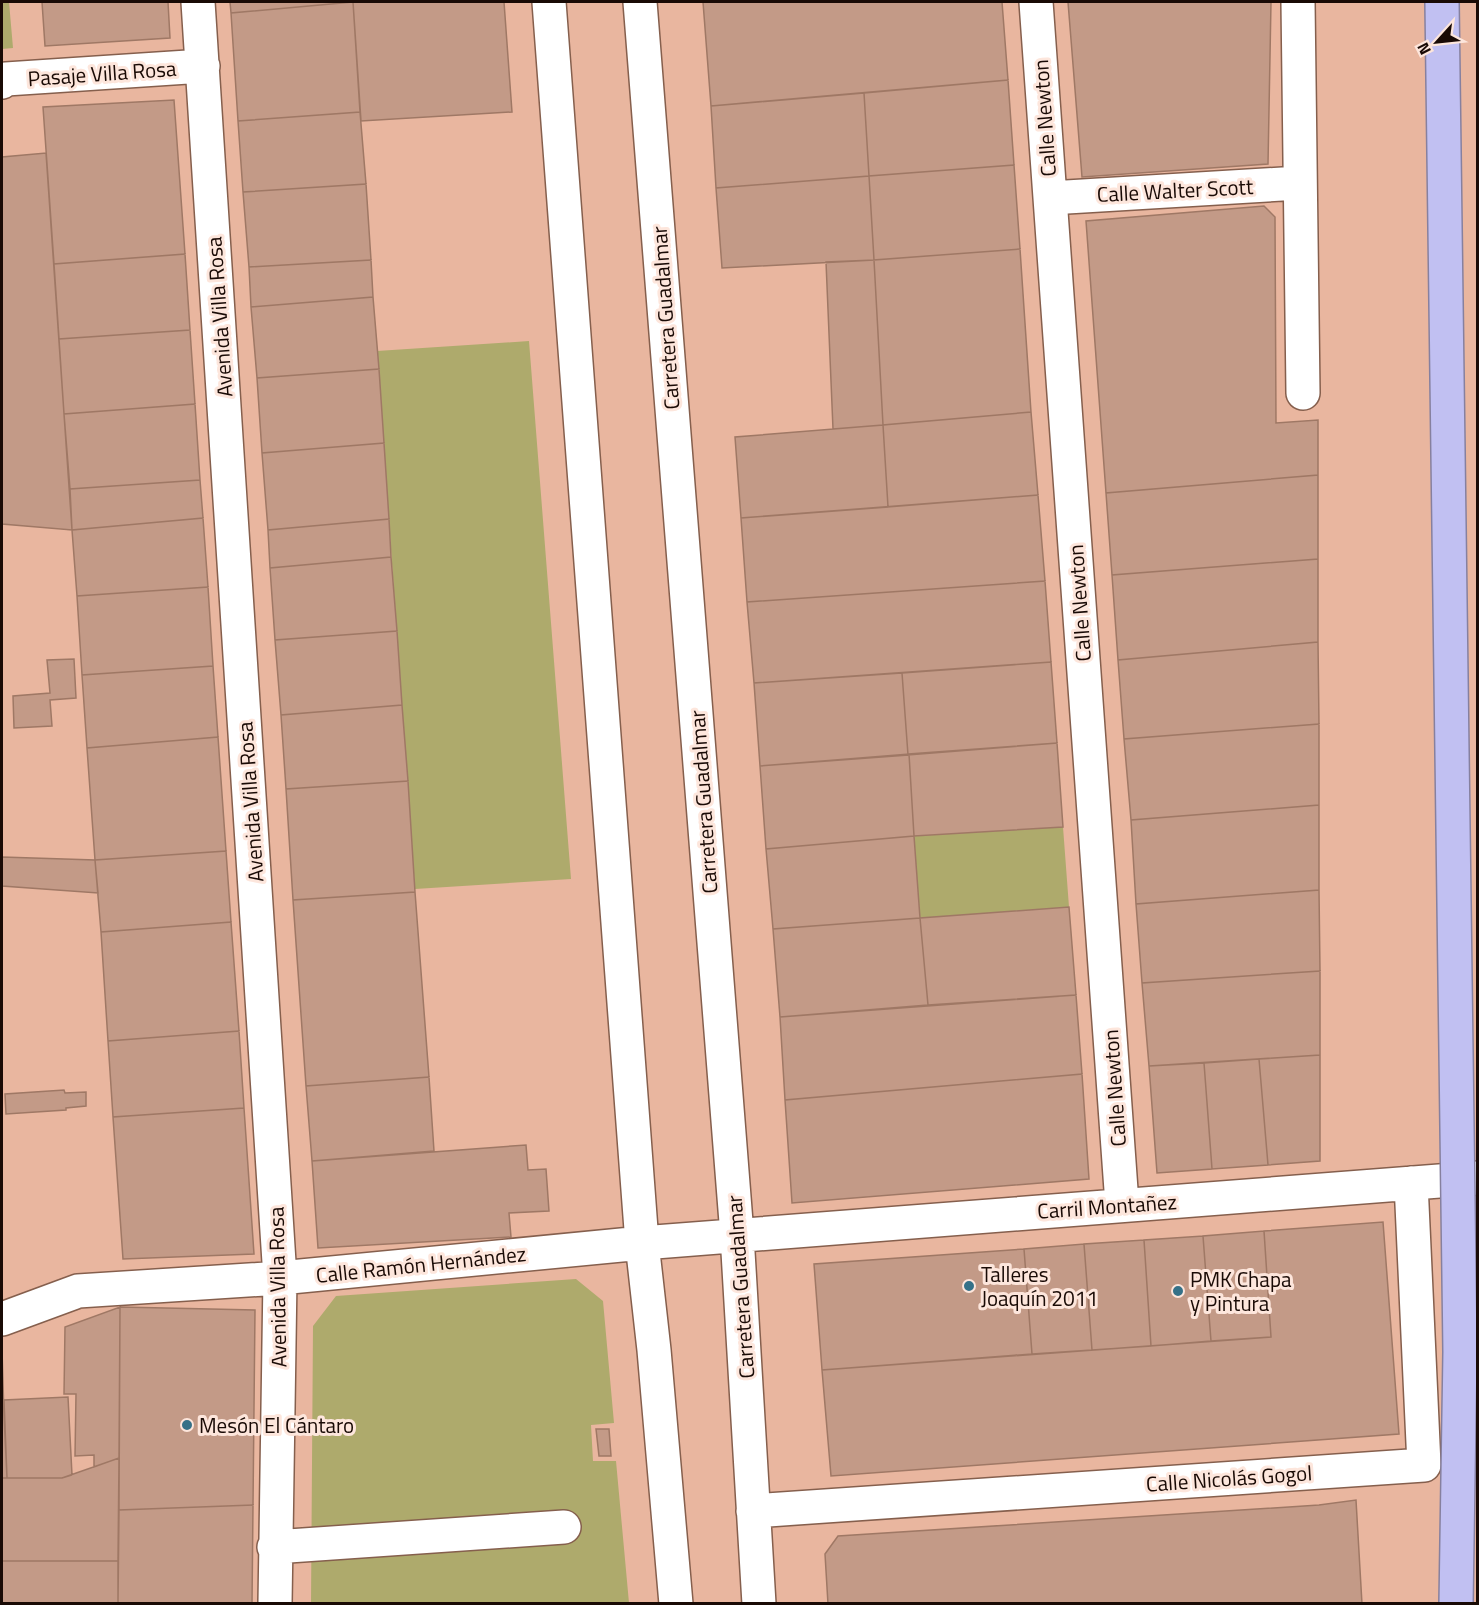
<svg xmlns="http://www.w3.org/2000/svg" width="1479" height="1605" font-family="'Titillium Web',sans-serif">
<rect width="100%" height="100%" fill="#ecc0ad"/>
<path fill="#e9b69f" d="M 2,2 L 1477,2 L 1477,1603 L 2,1604 Z"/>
<path fill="#aeaa6c" d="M 2,2 L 9,2 L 13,48 L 2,49 Z
M 529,341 L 571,879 L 415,889 L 377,351 Z
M 1063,827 L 1069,907 L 920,918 L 914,836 Z
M 576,1279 L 603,1301 L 614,1423 L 591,1425 L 593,1461 L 616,1461 L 629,1603 L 311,1604 L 313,1326 L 336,1296 Z"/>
<path fill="#c39a87" stroke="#9f7865" stroke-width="1.5" d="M 42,2 L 168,2 L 170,38 L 45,46 Z
M 230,2 L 353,2 L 231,13 Z
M 353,2 L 504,2 L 512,112 L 361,121 Z
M 353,2 L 360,112 L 238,121 L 231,13 Z
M 703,2 L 1002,2 L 1008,80 L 711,106 Z
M 1068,2 L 1271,2 L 1268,164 L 1082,177 Z
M 1008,80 L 1014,165 L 869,176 L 864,93 Z
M 864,93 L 869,176 L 716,188 L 711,106 Z
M 174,100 L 185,254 L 54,264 L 43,107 Z
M 360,112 L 366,184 L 243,192 L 238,121 Z
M 46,153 L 72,530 L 2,524 L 2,157 Z
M 1014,165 L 1020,249 L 874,260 L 869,176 Z
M 869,176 L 874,260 L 722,268 L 716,188 Z
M 366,184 L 371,260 L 249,267 L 243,192 Z
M 1264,206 L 1275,217 L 1276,423 L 1318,420 L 1318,475 L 1106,493 L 1086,221 Z
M 1020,249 L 1031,412 L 883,425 L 874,260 Z
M 185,254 L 190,330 L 59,339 L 54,264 Z
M 371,260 L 373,297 L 251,307 L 249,267 Z
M 874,260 L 883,425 L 833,429 L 826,262 Z
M 373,297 L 379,369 L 257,378 L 251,307 Z
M 190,330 L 195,404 L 64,414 L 59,339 Z
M 379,369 L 384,443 L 262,453 L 257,378 Z
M 195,404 L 200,480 L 70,489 L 64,414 Z
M 1031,412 L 1038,495 L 888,507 L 883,425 Z
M 883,425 L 888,507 L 741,518 L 735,437 Z
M 384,443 L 389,519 L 268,530 L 262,453 Z
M 1318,475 L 1318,559 L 1112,575 L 1106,493 Z
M 200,480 L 203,518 L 72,530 L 70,489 Z
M 1038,495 L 1045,581 L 747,602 L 741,518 Z
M 203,518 L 208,587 L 77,596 L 72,530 Z
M 389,519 L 391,557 L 270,568 L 268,530 Z
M 391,557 L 397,631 L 275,640 L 270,568 Z
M 1318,559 L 1318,642 L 1118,660 L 1112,575 Z
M 1045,581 L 1051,662 L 754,683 L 747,602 Z
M 208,587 L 213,666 L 82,675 L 77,596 Z
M 397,631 L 402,705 L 281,715 L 275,640 Z
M 1318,642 L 1319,724 L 1124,739 L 1118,660 Z
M 74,659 L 76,698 L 50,700 L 52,726 L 14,728 L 13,696 L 50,693 L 47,660 Z
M 1051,662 L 1057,743 L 908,755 L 902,673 Z
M 213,666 L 218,737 L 87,748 L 82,675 Z
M 902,673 L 908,755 L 760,766 L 754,683 Z
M 402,705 L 408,781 L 286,789 L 281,715 Z
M 1319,724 L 1319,805 L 1131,820 L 1124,739 Z
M 218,737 L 226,851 L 95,860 L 87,748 Z
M 1057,743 L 1063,827 L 914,836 L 909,754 Z
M 909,754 L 914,836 L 766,849 L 760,766 Z
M 408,781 L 415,892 L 293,900 L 286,789 Z
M 1319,805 L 1319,890 L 1136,904 L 1131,820 Z
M 914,836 L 920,918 L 773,929 L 766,849 Z
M 226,851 L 231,922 L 101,932 L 95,860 Z
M 2,857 L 95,860 L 98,893 L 2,886 Z
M 1319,890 L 1320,971 L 1142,983 L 1136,904 Z
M 415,892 L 429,1077 L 306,1086 L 293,900 Z
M 1069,907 L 1076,995 L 928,1005 L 920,918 Z
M 920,918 L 928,1005 L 780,1017 L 773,929 Z
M 231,922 L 239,1031 L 108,1041 L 101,932 Z
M 1320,971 L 1320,1055 L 1149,1066 L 1142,983 Z
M 1076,995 L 1082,1074 L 785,1100 L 780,1017 Z
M 239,1031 L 244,1108 L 113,1117 L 108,1041 Z
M 1320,1055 L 1320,1161 L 1268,1165 L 1259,1059 Z
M 1259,1059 L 1268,1165 L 1212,1169 L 1204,1063 Z
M 1204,1063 L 1212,1169 L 1157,1173 L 1149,1066 Z
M 1082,1074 L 1089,1179 L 792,1203 L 785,1100 Z
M 429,1077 L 434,1151 L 312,1161 L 306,1086 Z
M 64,1090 L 65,1093 L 86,1092 L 86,1106 L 66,1108 L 66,1110 L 6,1114 L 5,1094 Z
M 244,1108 L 254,1254 L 123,1259 L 113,1117 Z
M 526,1145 L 528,1170 L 546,1169 L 549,1211 L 509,1213 L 511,1237 L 318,1248 L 312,1161 Z
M 1383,1222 L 1399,1434 L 831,1476 L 822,1370 L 1271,1337 L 1264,1231 Z
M 1264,1231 L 1271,1337 L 1211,1341 L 1203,1236 Z
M 1203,1236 L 1211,1341 L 1151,1346 L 1144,1240 Z
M 1144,1240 L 1151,1346 L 1092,1350 L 1084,1244 Z
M 1084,1244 L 1092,1350 L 1032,1354 L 1024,1249 Z
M 1024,1249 L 1032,1354 L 822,1370 L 814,1264 Z
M 120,1307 L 119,1458 L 94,1467 L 94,1455 L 75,1456 L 76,1394 L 64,1394 L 65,1327 Z
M 120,1307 L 255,1310 L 253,1505 L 119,1510 Z
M 2,1350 L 4,1416 L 7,1478 L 2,1478 Z
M 68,1397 L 72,1475 L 62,1478 L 7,1478 L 4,1400 Z
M 596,1429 L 609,1429 L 611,1456 L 599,1456 Z
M 119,1458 L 118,1561 L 2,1561 L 2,1478 L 62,1478 Z
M 1356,1500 L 1362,1604 L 828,1604 L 825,1554 L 838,1536 L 1319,1505 Z
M 253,1505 L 252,1604 L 118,1604 L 119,1510 Z
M 2,1561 L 118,1561 L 118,1604 L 2,1604 Z"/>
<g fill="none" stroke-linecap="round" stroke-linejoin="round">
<defs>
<path id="minor" d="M 198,2 L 280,1278 L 275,1604
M 549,2 L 642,1243 L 654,1350 L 676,1604
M 640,2 L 737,1235 L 759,1604
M 1036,2 L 1122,1204
M 1298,2 L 1303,393
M 2,82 L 6,79 L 203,66
M 1050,198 L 1299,183
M 2,1319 L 78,1291 L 280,1278 L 642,1243 L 1478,1178
M 753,1511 L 1424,1465 L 1411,1183
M 274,1547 L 564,1527"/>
</defs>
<use href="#minor" stroke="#855f4d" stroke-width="36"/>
<use href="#minor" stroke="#fff" stroke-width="33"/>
<defs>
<path id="highway-bridge" d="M 1442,2 L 1460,1352 L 1456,1604"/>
</defs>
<use href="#highway-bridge" stroke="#86809f" stroke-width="36" stroke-linecap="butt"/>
<use href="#highway-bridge" stroke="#c1c0f2" stroke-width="33"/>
</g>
<g fill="#357188" stroke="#fde6dc" stroke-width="2">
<circle cx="969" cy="1286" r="6"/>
<circle cx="1178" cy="1291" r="6"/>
<circle cx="187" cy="1425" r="6"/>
</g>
<g text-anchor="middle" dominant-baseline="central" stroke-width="6" stroke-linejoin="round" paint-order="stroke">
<g font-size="21" fill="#190a05" stroke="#fde6dc">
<text transform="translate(102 73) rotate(-4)">Pasaje Villa Rosa</text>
<text transform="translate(1044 118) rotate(-94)">Calle Newton</text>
<text transform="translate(1175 190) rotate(-3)">Calle Walter Scott</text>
<text transform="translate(219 317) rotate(-94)">Avenida Villa Rosa</text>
<text transform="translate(665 318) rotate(-94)">Carretera Guadalmar</text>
<text transform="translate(1079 603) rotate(-94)">Calle Newton</text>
<text transform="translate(250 802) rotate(-94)">Avenida Villa Rosa</text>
<text transform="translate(703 802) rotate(-94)">Carretera Guadalmar</text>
<text transform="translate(1114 1088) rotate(-94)">Calle Newton</text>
<text transform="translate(1107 1206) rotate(-4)">Carril Montañez</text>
<text transform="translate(421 1264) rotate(-6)">Calle Ramón Hernández</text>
<text transform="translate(277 1287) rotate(-91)">Avenida Villa Rosa</text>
<text transform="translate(740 1287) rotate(-94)">Carretera Guadalmar</text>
<text transform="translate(1229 1478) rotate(-4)">Calle Nicolás Gogol</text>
</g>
<g font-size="21" fill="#190a05" stroke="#fde6dc" text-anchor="start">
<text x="981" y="1274">Talleres<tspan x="981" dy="24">Joaquín 2011</tspan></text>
<text x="1190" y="1279">PMK Chapa<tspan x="1190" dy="24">y Pintura</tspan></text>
<text x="199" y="1425">Mesón El Cántaro</text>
</g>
</g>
<rect width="1479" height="1605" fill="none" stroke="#190a05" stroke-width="6"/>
<g transform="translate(1437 42) rotate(243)" stroke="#fde6dc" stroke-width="4.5" paint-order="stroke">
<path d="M0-4.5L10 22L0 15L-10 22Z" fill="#190a05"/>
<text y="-9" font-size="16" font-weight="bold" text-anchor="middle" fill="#190a05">N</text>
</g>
</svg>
